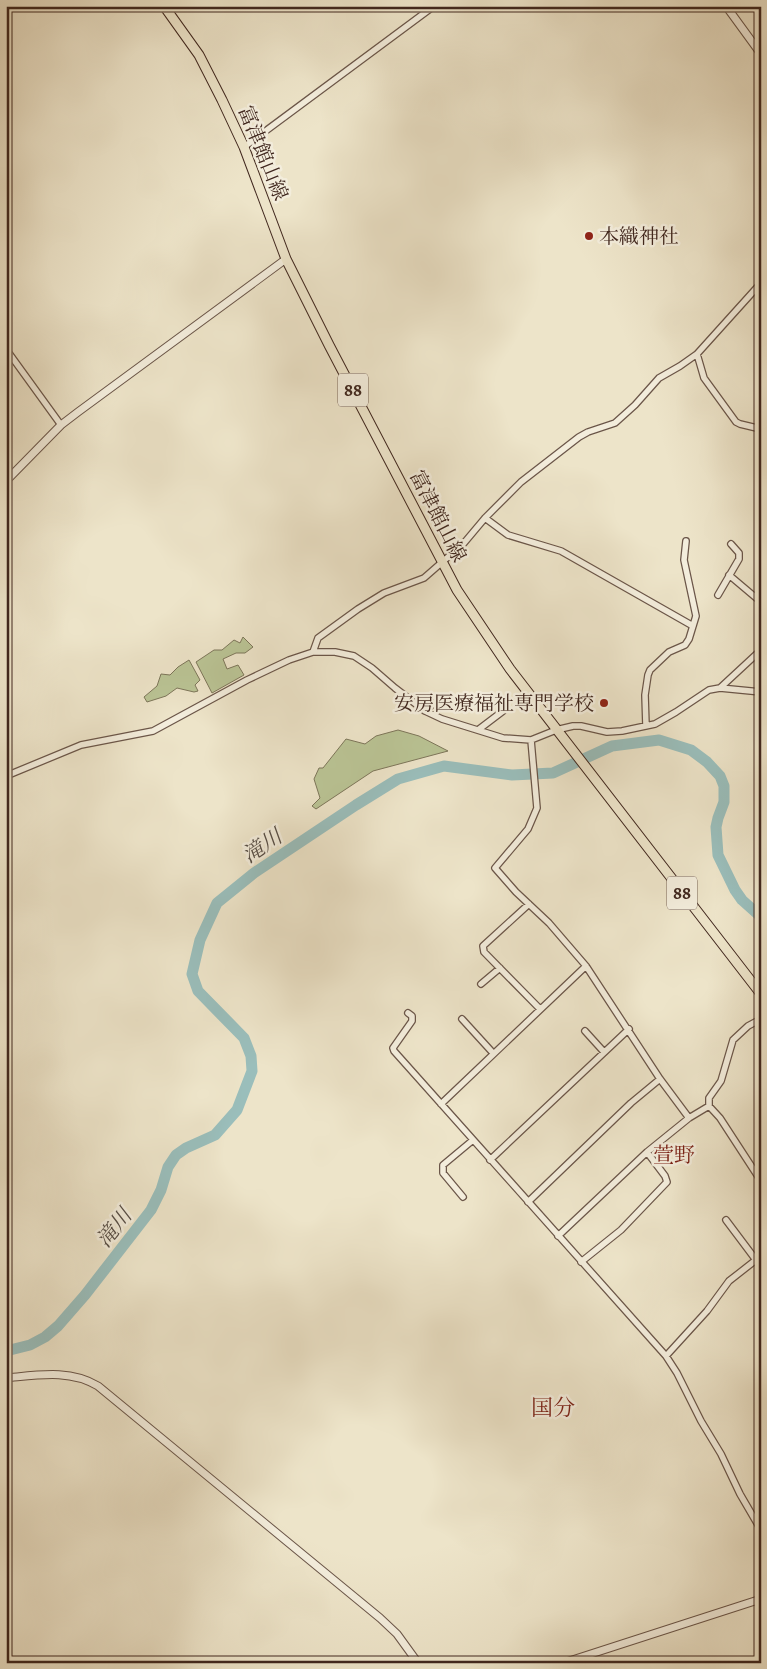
<svg xmlns="http://www.w3.org/2000/svg" width="767" height="1669" font-family="Alegreya,'Noto Serif JP',serif">
<rect width="100%" height="100%" fill="#ede4c9"/>
<filter id="stains"><feTurbulence type="fractalNoise" baseFrequency=".004" numOctaves="4"/><feColorMatrix values="0 0 0 0 .2 0 0 0 0 .09 0 0 0 0 .02 0 0 0 .5 -.17"/></filter>
<radialGradient id="worn" r=".72"><stop offset=".6" stop-color="#630" stop-opacity="0"/><stop offset="1" stop-color="#630" stop-opacity=".3"/></radialGradient>
<path fill="#bac495" stroke="#7d765a" d="M 243,637 L 253,647 L 245,653 L 236,653 L 223,659 L 227,669 L 238,665 L 244,675 L 212,693 L 196,662 L 214,650 L 222,650 L 234,640 L 240,643 Z
M 189,660 L 200,680 L 195,685 L 198,691 L 194,692 L 177,688 L 166,696 L 147,702 L 144,697 L 157,686 L 161,674 L 170,675 L 178,667 Z
M 398,730 L 419,736 L 448,751 L 373,771 L 316,809 L 312,806 L 320,798 L 314,779 L 319,768 L 323,768 L 346,739 L 365,744 L 376,736 Z"/>
<g fill="none" stroke-linecap="round" stroke-linejoin="round">
<path stroke="#9abebb" stroke-width="11" d="M 6,1351 L 30,1345 L 45,1337 L 58,1326 L 85,1295 L 151,1210 L 161,1190 L 168,1167 L 176,1155 L 186,1148 L 215,1135 L 237,1110 L 252,1071 L 251,1056 L 244,1038 L 198,991 L 192,974 L 200,940 L 217,903 L 254,873 L 356,805 L 398,779 L 444,766 L 512,775 L 553,773 L 612,746 L 659,740 L 691,750 L 707,762 L 720,776 L 724,786 L 724,802 L 718,818 L 716,827 L 718,855 L 735,890 L 742,900 L 761,917"/>
<defs>
<path id="minor" d="M 244,147 L 434,6
M 6,349 L 61,425
M 697,354 L 704,378 L 736,422 L 740,424 L 761,429
M 485,518 L 508,535 L 561,551 L 693,626
M 729,575 L 761,602
M 718,595 L 739,559 L 739,553 L 731,544
M 313,652 L 318,638 L 358,609 L 384,593 L 424,578 L 464,543 L 485,518 L 521,482 L 579,437 L 588,432 L 615,423 L 635,405 L 659,378 L 680,366 L 697,354 L 761,283
M 720,688 L 761,650
M 425,711 L 440,698
M 646,726 L 645,695 L 648,675 L 650,670 L 669,652 L 685,645 L 689,639 L 696,616 L 684,560 L 686,541
M 478,730 L 503,711
M 531,740 L 537,808 L 528,829 L 495,868 L 516,892 L 549,923 L 586,966 L 660,1079 L 689,1118
M 6,776 L 81,745 L 153,731 L 247,680 L 289,660 L 313,652 L 335,652 L 354,656 L 372,668 L 395,688 L 425,711 L 442,719 L 503,738 L 531,740 L 556,730 L 573,726 L 581,726 L 607,732 L 622,731 L 655,724 L 676,712 L 709,690 L 720,688 L 761,692
M 529,904 L 483,946 L 484,952 L 540,1009
M 481,984 L 500,968
M 408,1013 L 412,1016 L 412,1021 L 393,1048 L 394,1051 L 666,1356 L 677,1373 L 701,1421 L 721,1454 L 740,1494 L 761,1530
M 462,1019 L 493,1053
M 585,1031 L 604,1052
M 441,1104 L 586,966
M 709,1106 L 709,1098 L 721,1081 L 733,1040 L 748,1026 L 761,1019
M 490,1160 L 629,1029
M 463,1197 L 443,1173 L 443,1165 L 473,1140
M 528,1202 L 631,1103 L 660,1079
M 726,1220 L 756,1260
M 558,1236 L 647,1152 L 689,1118 L 709,1106 L 720,1118 L 761,1181
M 581,1262 L 621,1230 L 667,1182 L 665,1176 L 647,1152
M 666,1356 L 707,1311 L 729,1281 L 761,1256"/>
<path id="tertiary" d="M 726,6 L 761,54
M 6,481 L 61,425 L 78,412 L 286,259
M 6,1378 C 38,1375 70,1369 98,1386 L 380,1618 L 397,1634 L 418,1663
M 563,1663 L 761,1599"/>
<path id="primary" d="M 164,6 L 199,55 L 222,100 L 244,147 L 286,259 L 329,345 L 457,590 L 510,669 L 761,994"/>
</defs>
<use href="#minor" stroke="#6b5649" stroke-width="8"/>
<use href="#tertiary" stroke="#6b5649" stroke-width="9"/>
<use href="#primary" stroke="#40271e" stroke-width="11"/>
<use href="#minor" stroke="#f3eddc" stroke-width="5.5"/>
<use href="#tertiary" stroke="#f3eddc" stroke-width="7"/>
<use href="#primary" stroke="#ede4c9" stroke-width="9"/>
</g>
<g fill="#8f2418" stroke="#f3eddc" stroke-width="2">
<circle cx="589" cy="236" r="5"/>
<circle cx="604" cy="703" r="5"/>
</g>
<g text-anchor="middle" dominant-baseline="central" stroke-width="5" stroke-linejoin="round" paint-order="stroke">
<g fill="#f3eddc" stroke="#766257" stroke-width="1">
<rect x="338" y="373.5" width="30" height="33" rx="4"/>
<rect x="667" y="876.5" width="30" height="33" rx="4"/>
</g>
<g font-size="19" font-weight="bold" fill="#40271e">
<text x="353" y="390">88</text>
<text x="682" y="893">88</text>
</g>
<g font-size="20" fill="#40271e" stroke="#f3eddc">
<text transform="translate(263 153) rotate(68)">富津館山線</text>
<text transform="translate(438 516) rotate(63)">富津館山線</text>
</g>
<g font-size="20" fill="#40271e" stroke="#f3eddc" text-anchor="start">
<text x="599" y="236">本織神社</text>
<text x="594" y="703" text-anchor="end">安房医療福祉専門学校</text>
</g>
<g font-size="21" font-style="italic" fill="#564d45" stroke="#f3eddc">
<text transform="translate(262 846) rotate(-34)">滝川</text>
<text transform="translate(114 1228) rotate(-52)">滝川</text>
</g>
<g font-size="21" fill="#7a1f14" stroke="#f3eddc">
<text x="674" y="1155">萱野</text>
</g>
<g font-size="22" fill="#7a1f14" stroke="#f3eddc">
<text x="553" y="1408">国分</text>
</g>
</g>
<rect width="767" height="1669" fill="none" stroke="#ede4c9" stroke-width="25"/>
<rect x="8" y="8" width="752" height="1654" fill="none" stroke="#40271e" stroke-width="2.5"/>
<rect x="12" y="12" width="742" height="1644" fill="none" stroke="#40271e"/>
<rect width="100%" height="100%" filter="url(#stains)"/>
<rect width="100%" height="100%" fill="url(#worn)"/>
</svg>
